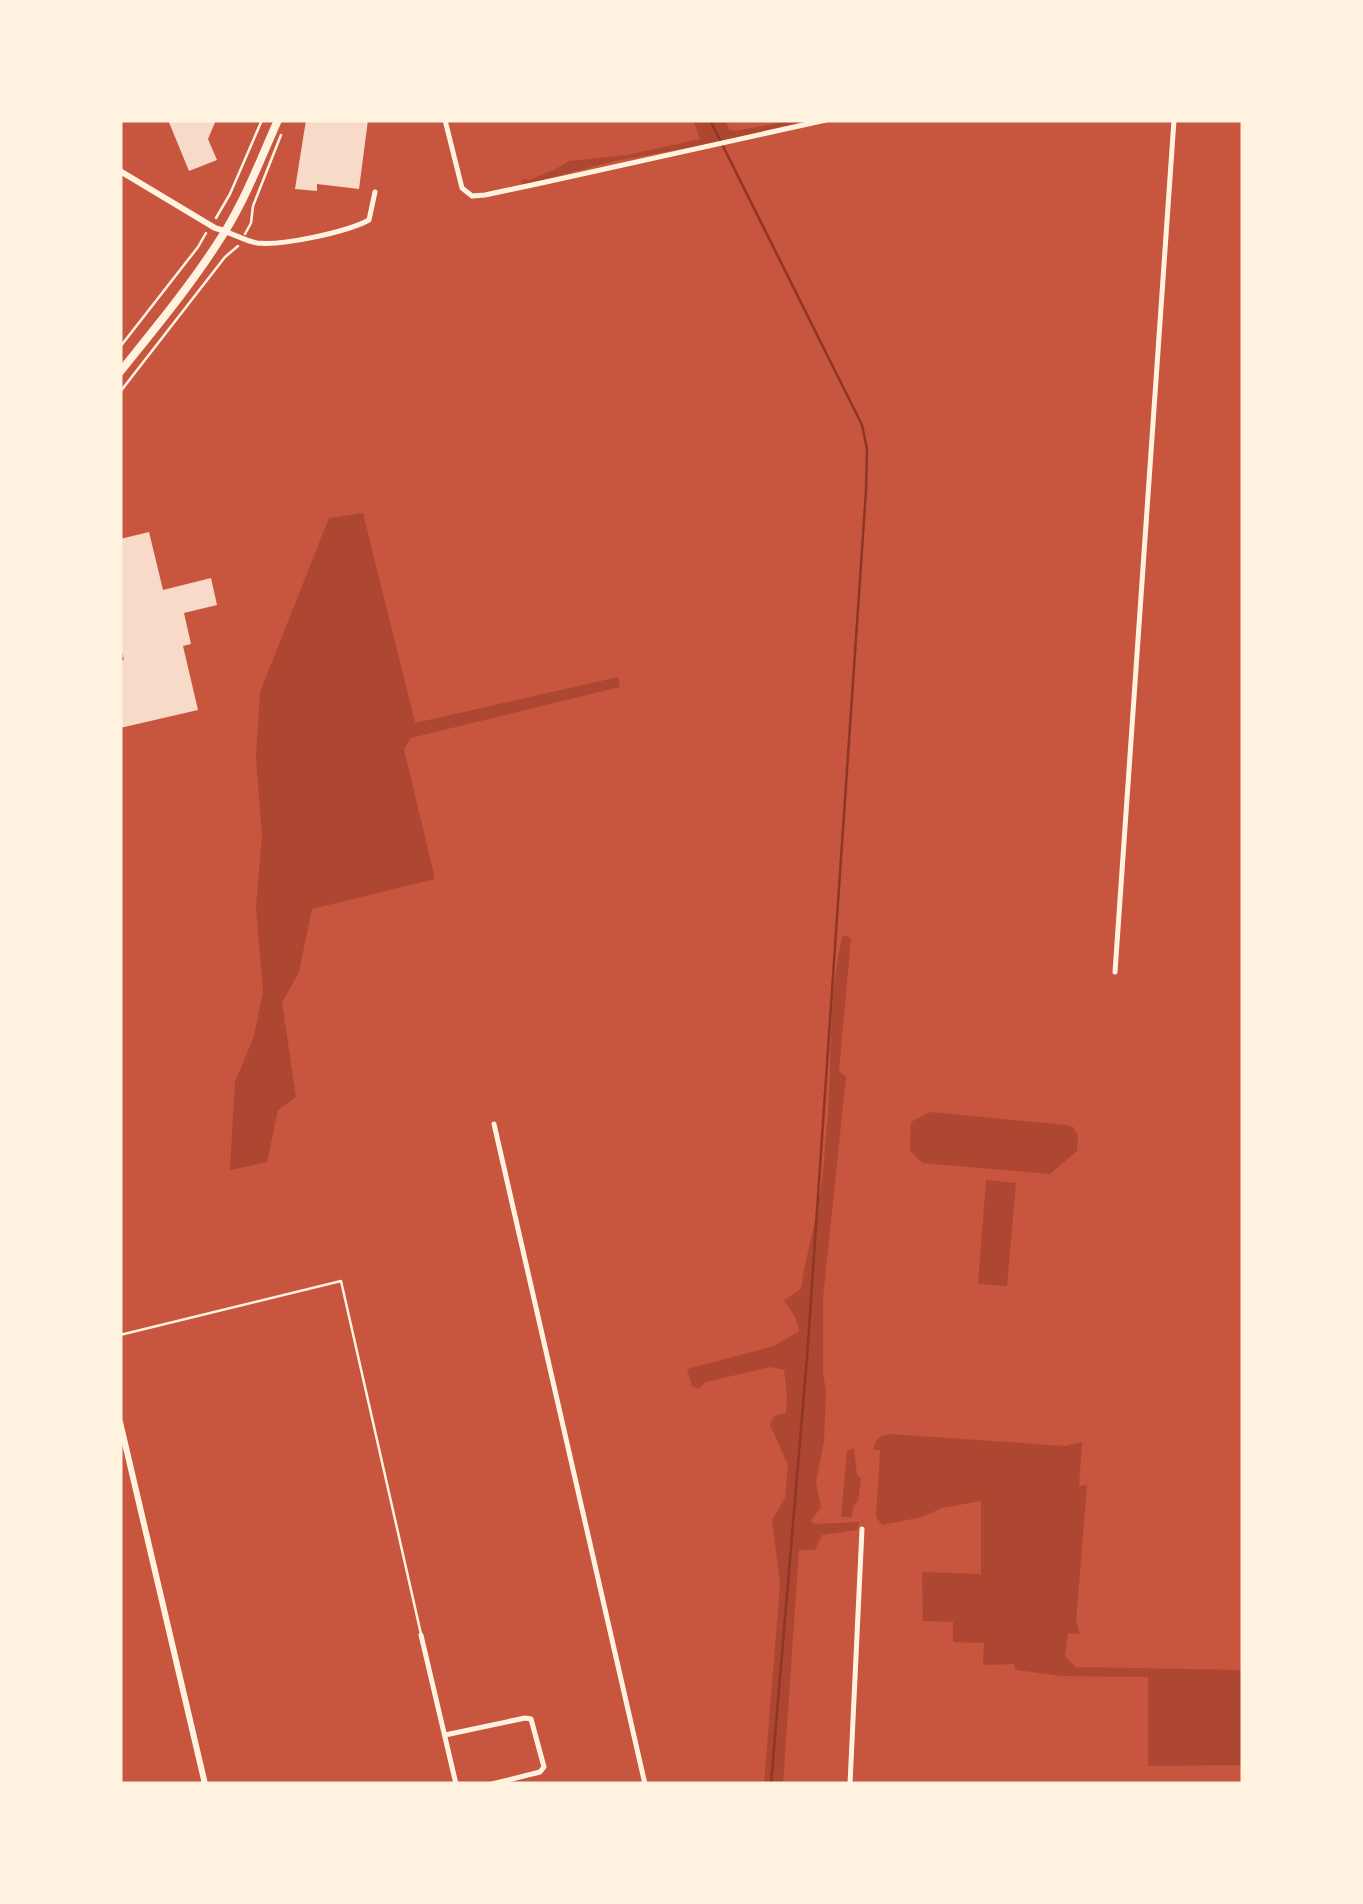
<svg xmlns="http://www.w3.org/2000/svg" width="1363" height="1904" font-family="'Fira Sans',sans-serif">
<rect width="100%" height="100%" fill="#c8553d"/>
<path fill="#ae4732" d="M 693,120 L 725,120 L 729,129 L 734,131 L 796,120 L 810,120 L 714,143 L 615,161 L 522,185 L 521,179 L 529,180 L 554,170 L 569,161 L 627,155 L 700,139 Z
M 363,513 L 415,723 L 618,677 L 620,687 L 411,738 L 404,749 L 435,879 L 312,909 L 299,972 L 282,1003 L 296,1097 L 278,1110 L 267,1162 L 230,1170 L 235,1082 L 254,1036 L 263,991 L 256,908 L 262,836 L 256,758 L 260,692 L 329,518 Z
M 843,935 L 851,938 L 839,1071 L 846,1077 L 823,1298 L 823,1372 L 826,1393 L 824,1441 L 816,1482 L 821,1507 L 811,1521 L 814,1524 L 859,1522 L 857,1530 L 822,1535 L 815,1550 L 799,1550 L 783,1784 L 764,1784 L 780,1584 L 772,1520 L 785,1498 L 788,1465 L 770,1425 L 774,1416 L 786,1413 L 787,1394 L 784,1370 L 770,1367 L 706,1382 L 698,1389 L 692,1386 L 687,1369 L 774,1346 L 799,1331 L 795,1317 L 784,1300 L 801,1289 C 805,1260 813,1233 818,1205 C 824,1175 825,1143 828,1112 C 832,1054 828,992 843,935 Z
M 930,1112 L 1066,1125 L 1073,1127 L 1078,1136 L 1077,1151 L 1050,1174 L 922,1163 L 910,1150 L 911,1122 Z
M 986,1180 L 1016,1183 L 1007,1286 L 978,1284 Z
M 889,1434 L 1065,1446 L 1082,1442 L 1079,1486 L 1087,1485 L 1076,1622 L 1080,1634 L 1068,1633 L 1065,1656 L 1076,1667 L 1243,1670 L 1243,1765 L 1148,1766 L 1148,1677 L 1061,1676 L 1016,1670 L 1014,1664 L 983,1665 L 984,1643 L 953,1642 L 953,1622 L 923,1621 L 922,1572 L 981,1574 L 981,1501 L 942,1508 L 922,1517 L 882,1525 L 876,1517 L 880,1450 L 874,1450 C 874,1439 880,1436 889,1434 Z
M 854,1448 L 857,1475 L 861,1478 L 858,1501 L 853,1506 L 852,1517 L 841,1517 L 847,1451 Z"/>
<g fill="none" stroke-linecap="round" stroke-linejoin="round">
<path stroke="#8f3625" stroke-width="2.5" d="M 710,120 L 862,425 L 867,449 L 866,491 L 807,1358 L 771,1784"/>
</g>
<path fill="#f7dbc8" d="M 168,120 L 216,120 L 208,139 L 217,160 L 189,171 Z
M 306,120 L 368,120 L 359,189 L 317,184 L 317,191 L 295,189 Z
M 149,532 L 163,590 L 211,578 L 217,605 L 184,613 L 191,644 L 183,646 L 198,710 L 120,728 L 120,661 L 124,660 L 120,644 L 120,539 Z"/>
<g fill="none" stroke-linecap="round" stroke-linejoin="round">
<path stroke="#fff3e0" stroke-width="2.5" d="M 216,218 L 230,194 L 262,120
M 245,234 L 251,223 L 253,206 L 281,135
M 120,347 L 198,247 L 206,233
M 120,392 L 225,257 L 238,246"/>
<path stroke="#fff3e0" stroke-width="2.5" d="M 120,1335 L 341,1281 L 421,1634"/>
<path stroke="#fff3e0" stroke-width="5" d="M 445,120 L 462,188 L 472,196 L 485,195 L 546,182 L 826,120
M 226,232 C 236,235 246,241 257,243 C 282,246 347,232 369,220 L 375,192
M 1115,972 L 1174,120
M 494,1124 L 645,1784
M 421,1635 L 456,1784
M 445,1735 L 525,1718 L 531,1719 L 544,1767 L 540,1772 L 492,1784
M 850,1784 L 862,1529"/>
<path stroke="#fff3e0" stroke-width="6" d="M 120,171 L 215,228 L 225,231
M 120,1422 L 205,1784"/>
<path stroke="#fff3e0" stroke-width="8" d="M 120,372 C 156,327 193,283 224,233 C 246,198 261,158 278,120"/>
</g>
<rect width="1363" height="1904" fill="none" stroke="#fff3e0" stroke-width="245"/>
</svg>
